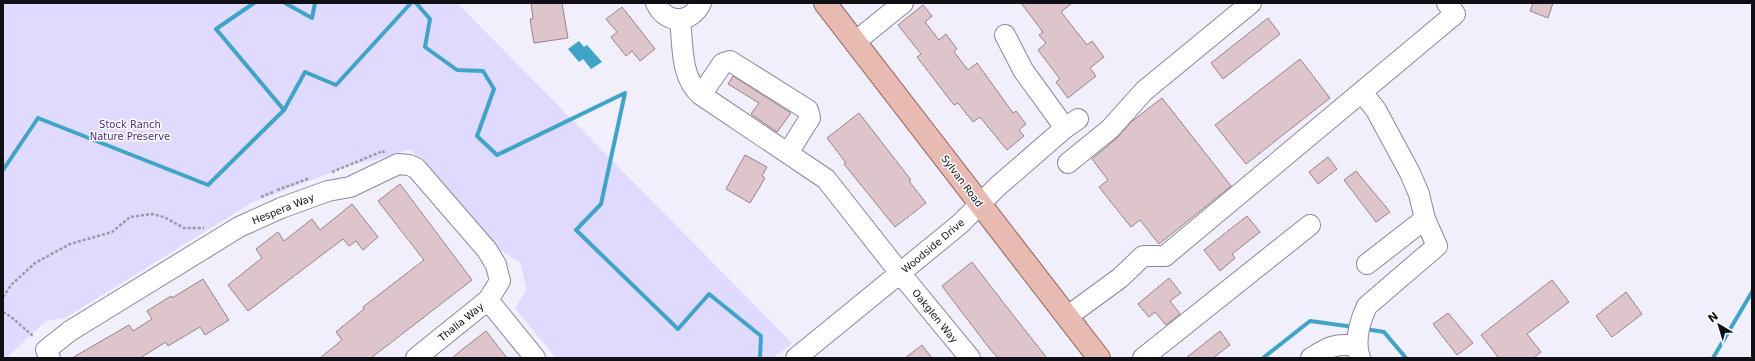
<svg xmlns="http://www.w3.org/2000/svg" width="1755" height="361" font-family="'DejaVu Sans',sans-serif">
<rect width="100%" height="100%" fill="#f1effc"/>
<path fill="#e0dafe" d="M 3,3 L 457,3 L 792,343 L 773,358 L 556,358 L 515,308 L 527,290 L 520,262 L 501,251 L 410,149 L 386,157 L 351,165 L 251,203 L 65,318 L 46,321 L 6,358 L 3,358 Z"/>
<path fill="#40a3c8" d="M 579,41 L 584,47 L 587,45 L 602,62 L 591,69 L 583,59 L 579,62 L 568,49 Z"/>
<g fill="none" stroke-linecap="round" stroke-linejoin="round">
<path stroke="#40a3c8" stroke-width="4" d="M 254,3 L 216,29 L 284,110
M 285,3 L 312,18 L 315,3
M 416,3 L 430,19 L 425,47 L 457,70 L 483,71 L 494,89 L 477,136 L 497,155 L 625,93 L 601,204 L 576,230 L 678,329 L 709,294 L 761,336 L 760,358
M 3,170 L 38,118 L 208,185 L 284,110 L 305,72 L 336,85 L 411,3
M 1365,329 L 1384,332 L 1406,358
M 1263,358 L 1310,321 L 1354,327
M 1713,358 L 1752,292"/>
</g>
<path fill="#dec5cc" stroke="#9a838a" d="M 531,3 L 562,3 L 568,38 L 534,43 L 530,19 L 533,19 Z
M 1021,3 L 1072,3 L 1061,12 L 1087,45 L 1092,41 L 1104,57 L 1090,68 L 1096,76 L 1068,98 L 1056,82 L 1060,79 L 1038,50 L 1046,43 L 1039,35 L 1043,32 Z
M 1533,3 L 1553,3 L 1548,18 L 1530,11 Z
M 923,5 L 932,16 L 925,22 L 939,40 L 946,34 L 957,49 L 954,52 L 968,70 L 977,63 L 1013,113 L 1016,111 L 1026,124 L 1019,130 L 1024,136 L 1007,150 L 980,117 L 973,122 L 958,103 L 954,105 L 917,57 L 921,54 L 898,25 Z
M 622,7 L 655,49 L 640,61 L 632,51 L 626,56 L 611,37 L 617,32 L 606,19 Z
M 1268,18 L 1280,34 L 1223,79 L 1211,63 Z
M 1300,59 L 1330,98 L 1246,164 L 1215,125 Z
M 733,76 L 791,113 L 777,132 L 751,114 L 759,103 L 728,84 Z
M 1162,98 L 1231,186 L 1159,244 L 1140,220 L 1131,227 L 1099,187 L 1108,180 L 1092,159 L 1117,138 L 1131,122 Z
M 859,113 L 911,180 L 909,181 L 926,203 L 895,227 L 844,164 L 846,163 L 827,138 Z
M 745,155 L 767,167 L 762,176 L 765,178 L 750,203 L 726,189 Z
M 1328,157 L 1337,169 L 1318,184 L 1309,172 Z
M 1356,171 L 1390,212 L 1376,222 L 1344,180 Z
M 400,184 L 472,280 L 371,358 L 320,358 L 342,340 L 336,332 L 364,309 L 363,307 L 424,260 L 378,201 Z
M 352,204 L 378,237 L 363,250 L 356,241 L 349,246 L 343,239 L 248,311 L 228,285 L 262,258 L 256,249 L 278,232 L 284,241 L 312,219 L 320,230 Z
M 1247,216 L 1260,232 L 1232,254 L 1235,258 L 1220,271 L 1204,250 Z
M 972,262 L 1009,310 L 1047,358 L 998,358 L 990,349 L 942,286 Z
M 1169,278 L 1181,293 L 1170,301 L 1180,314 L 1166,325 L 1155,312 L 1149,317 L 1138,304 Z
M 203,279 L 229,320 L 205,335 L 200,327 L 168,346 L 166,342 L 140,358 L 72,358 L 129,325 L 133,331 L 152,319 L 147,311 L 171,296 L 172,298 Z
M 1552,280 L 1569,302 L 1527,334 L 1541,352 L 1534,358 L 1499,358 L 1481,335 Z
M 1626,292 L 1642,314 L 1612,337 L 1596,316 Z
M 1448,313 L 1473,343 L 1457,355 L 1433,324 Z
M 486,331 L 507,358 L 452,358 L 464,348 Z
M 1220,331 L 1230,345 L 1213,358 L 1186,358 Z
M 922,345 L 932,358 L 905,358 Z"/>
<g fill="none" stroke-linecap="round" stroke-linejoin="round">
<defs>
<path id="minor" d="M 656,3 C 666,25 691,24 701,3
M 680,19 C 683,44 680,78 701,95 L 826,179 L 900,273 L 970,358
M 1005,35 L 1023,70 L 1065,128
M 855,42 L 903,3
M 701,95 L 723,63 L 730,61 L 808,110 L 810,118 L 788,153
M 1068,163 L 1110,129 L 1144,91 L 1251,3
M 1367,264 L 1425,219
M 488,300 L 535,358
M 1068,316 L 1120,278 L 1143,256 L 1165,256 L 1455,14 L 1447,3
M 50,358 L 46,350 L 70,331 L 239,227 L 281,208 L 328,191 L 350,187 L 398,164 L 409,165 L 416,168 L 487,250 L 496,265 L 500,281 L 488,300 L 416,358
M 796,358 L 960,224 L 998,186 L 1065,128 L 1078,119
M 1143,358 L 1310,225
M 1311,358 C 1329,347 1335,343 1356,346
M 1360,358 C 1354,341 1359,323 1367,306 L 1437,246 L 1425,219 L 1419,194 L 1410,173 L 1376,110 L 1362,92"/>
<path id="major" d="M 825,3 L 1099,358"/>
</defs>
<use href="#minor" stroke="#8c889c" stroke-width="22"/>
<use href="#major" stroke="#92605a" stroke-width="24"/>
<path stroke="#9b99a4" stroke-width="2.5" stroke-dasharray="3 2" stroke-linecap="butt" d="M 332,172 L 383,151 L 384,153
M 277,190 L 310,178
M 261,197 L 273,192
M 3,297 L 11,285 L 35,263 L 70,244 L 112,232 L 130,217 L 152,214 L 164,217 L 184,228 L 204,228
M 3,312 L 10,316 L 33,336"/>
<use href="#minor" stroke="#fff" stroke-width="20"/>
<use href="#major" stroke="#e7bab2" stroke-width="22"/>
</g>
<g text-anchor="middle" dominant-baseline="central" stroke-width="3" stroke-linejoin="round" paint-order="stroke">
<g font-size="10" fill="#472d82" stroke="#fefefe">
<text x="130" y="124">Stock Ranch<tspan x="130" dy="12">Nature Preserve</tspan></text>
</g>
<g font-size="10" fill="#110f16" stroke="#fefefe">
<text transform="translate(962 181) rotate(53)">Sylvan Road</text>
<text transform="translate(283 209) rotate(-22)">Hespera Way</text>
<text transform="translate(933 246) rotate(-40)">Woodside Drive</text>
<text transform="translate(935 316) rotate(51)">Oakglen Way</text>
<text transform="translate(461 322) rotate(-39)">Thalia Way</text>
</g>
</g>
<rect width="1755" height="361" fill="none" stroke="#110f16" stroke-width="8"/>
<g transform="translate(1719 325) rotate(322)" stroke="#fefefe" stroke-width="3" paint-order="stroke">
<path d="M0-3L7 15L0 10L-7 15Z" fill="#110f16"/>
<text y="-6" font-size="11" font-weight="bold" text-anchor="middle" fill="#110f16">N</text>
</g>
</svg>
